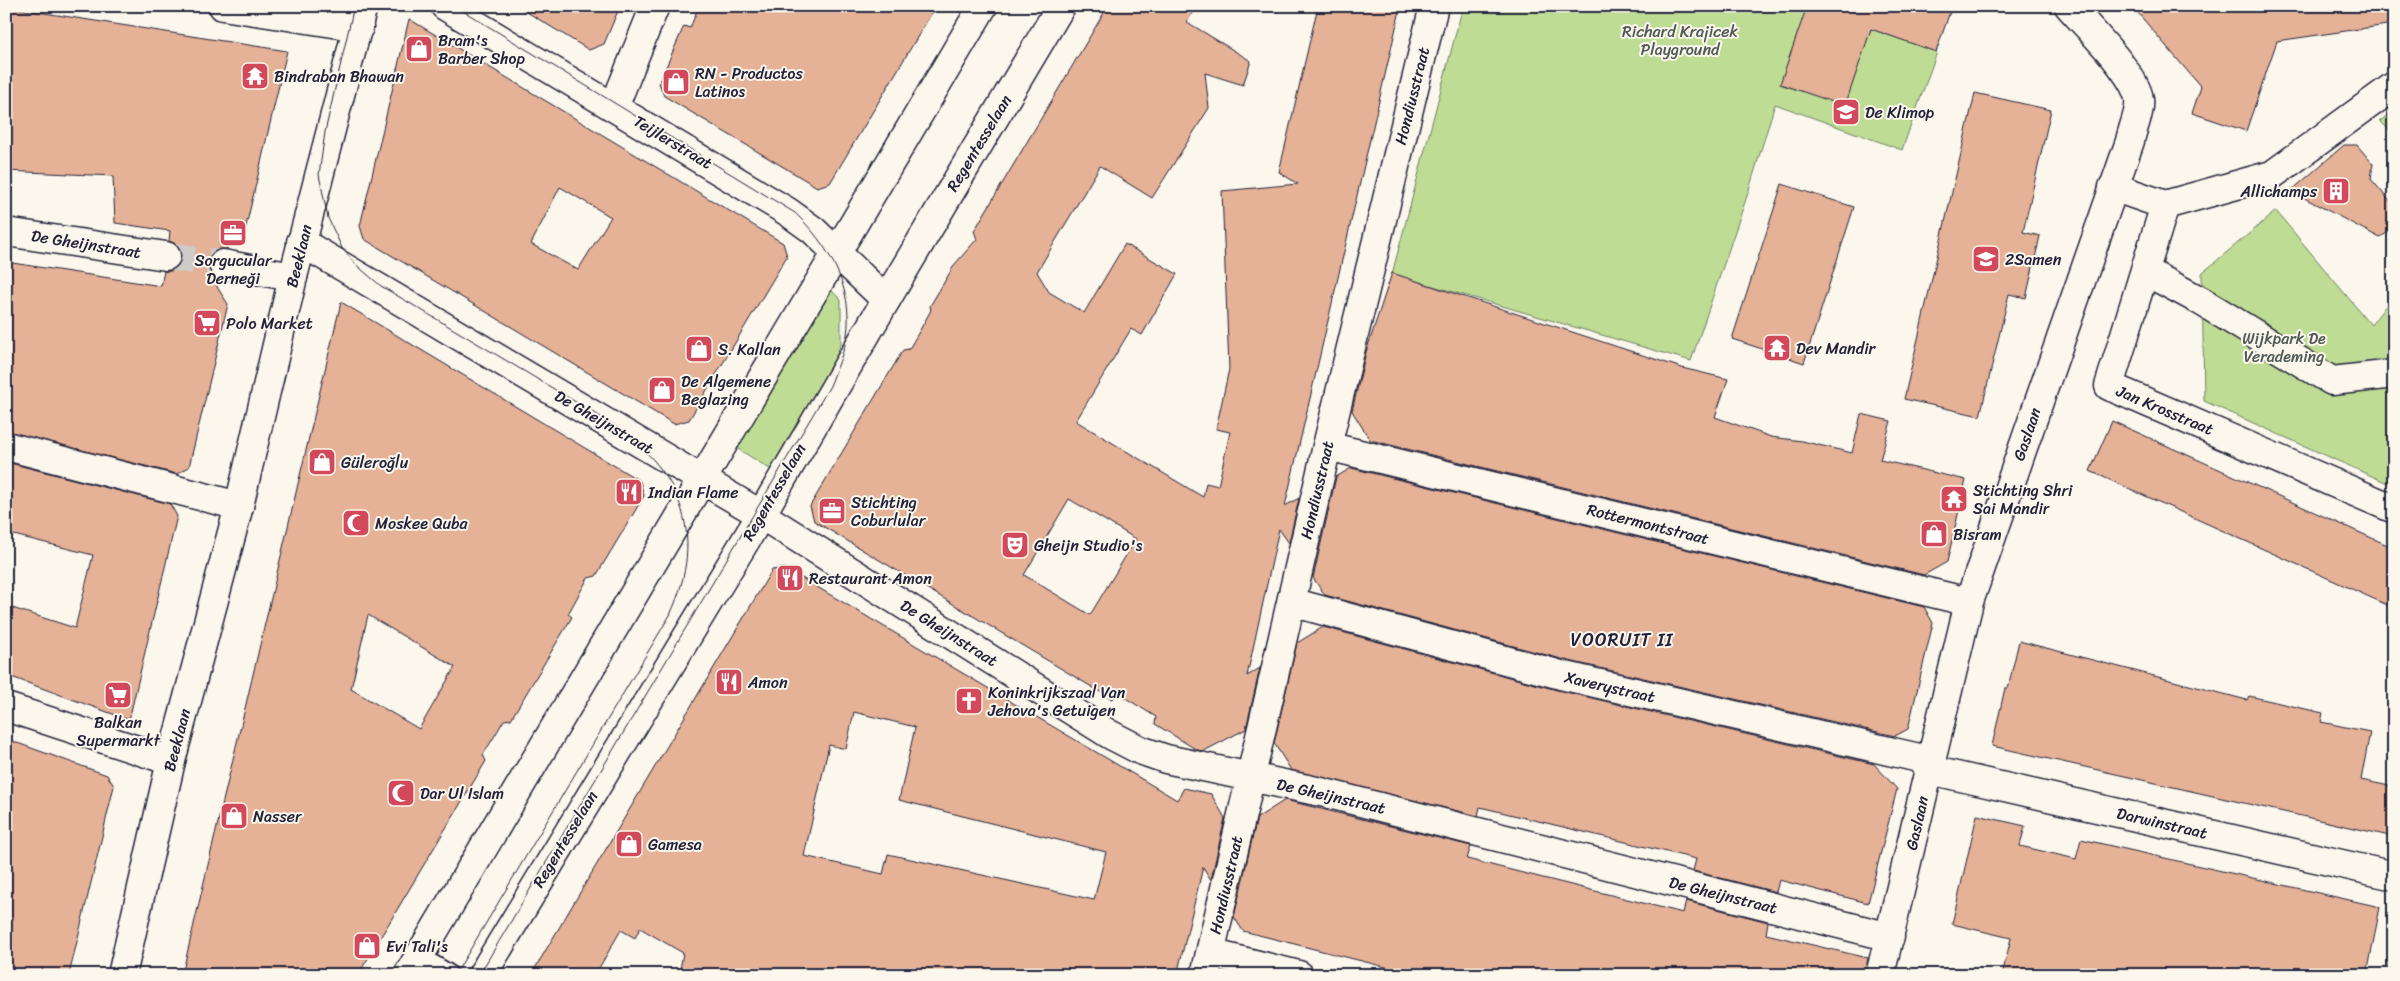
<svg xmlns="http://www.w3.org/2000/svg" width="2400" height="981" font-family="Sriracha,sans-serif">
<rect width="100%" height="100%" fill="#fbf7ec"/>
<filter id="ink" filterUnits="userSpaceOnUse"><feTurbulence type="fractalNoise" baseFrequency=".02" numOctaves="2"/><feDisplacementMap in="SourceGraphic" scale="10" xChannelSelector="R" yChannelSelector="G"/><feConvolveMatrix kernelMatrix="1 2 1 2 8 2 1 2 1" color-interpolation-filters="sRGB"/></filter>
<g filter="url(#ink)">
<path fill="#bedc94" stroke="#707f68" d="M 1463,6 L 1805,6 L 1937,52 L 1902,150 L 1775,104 L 1748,193 L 1691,361 L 1392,274 Z
M 2394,110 L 2394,135 L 2380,121 Z
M 2276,211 L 2371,325 L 2394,295 L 2394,486 L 2204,401 L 2202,273 Z
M 829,288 L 841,300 L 841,343 L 827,383 L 773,471 L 732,445 Z"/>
<path fill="#e5b197" stroke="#22223b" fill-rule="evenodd" d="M 517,6 L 620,6 L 604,44 L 589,50 Z
M 699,6 L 936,6 L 830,183 L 817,187 L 664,96 L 659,83 L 684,26 L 690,28 Z
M 1108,6 L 1196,6 L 1187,22 L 1251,61 L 1243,85 L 1205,73 L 1209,108 L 1152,198 L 1100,166 L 1037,272 L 1049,292 L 1084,313 L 1125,244 L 1177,274 L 1142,335 L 1131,329 L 1076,421 L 1203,497 L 1206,483 L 1218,486 L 1230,432 L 1216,429 L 1229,369 L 1222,191 L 1298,184 L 1279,172 L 1318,6 L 1401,6 L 1285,506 L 1299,498 L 1289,543 L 1279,529 L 1247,676 L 1260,668 L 1246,729 L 1204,751 L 1197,750 L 1155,724 L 1156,717 L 1116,692 L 1112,699 L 814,521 L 810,506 L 903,350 L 909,349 L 920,330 L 931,310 L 930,306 L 955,264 L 977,239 L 974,231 ZM 1069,499 L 1136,539 L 1090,615 L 1024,575 Z
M 1807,6 L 1952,6 L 1936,52 L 1871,29 L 1845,106 L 1780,84 Z
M 2132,6 L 2394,6 L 2394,24 L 2277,41 L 2246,131 L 2192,113 L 2201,87 Z
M 6,7 L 287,51 L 244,235 L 227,246 L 227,249 L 218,249 L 211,254 L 208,261 L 208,270 L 213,276 L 219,279 L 217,287 L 228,304 L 189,467 L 177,474 L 6,431 L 6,262 L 161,286 L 164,271 L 171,271 L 178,266 L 181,258 L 181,251 L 176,244 L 169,241 L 170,231 L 115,223 L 113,176 L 6,171 Z
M 409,19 L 783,243 L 787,256 L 689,420 L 674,424 L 364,239 L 360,226 ZM 560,187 L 611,217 L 578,270 L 531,244 Z
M 1975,93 L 2051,110 L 2023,232 L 2040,236 L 2026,298 L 2009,294 L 1980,416 L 1904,399 Z
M 2344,145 L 2357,145 L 2373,164 L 2371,179 L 2394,206 L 2394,227 L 2380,238 L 2291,191 Z
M 1782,184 L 1854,207 L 1804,363 L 1732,339 Z
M 1392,273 L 1682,368 L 1728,379 L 1715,417 L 1771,437 L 1802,441 L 1852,453 L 1861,414 L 1891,421 L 1880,460 L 1966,480 L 1947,562 L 1924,575 L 1370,440 L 1352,411 L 1366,352 Z
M 341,302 L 640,481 L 644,496 L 596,576 L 588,578 L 568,614 L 572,617 L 520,704 L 511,719 L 504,720 L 497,732 L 483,755 L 486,761 L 358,975 L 182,975 ZM 368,615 L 455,667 L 419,729 L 351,689 Z
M 2112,421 L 2394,548 L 2394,608 L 2090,471 Z
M 6,462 L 170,504 L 177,516 L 129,720 L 6,675 L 6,606 L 75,628 L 93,555 L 6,533 Z
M 1351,468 L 1924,607 L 1933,623 L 1908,729 L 1895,736 L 1565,660 L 1325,595 L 1313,578 L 1336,477 Z
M 785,568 L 1177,800 L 1184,788 L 1211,794 L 1225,818 L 1211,880 L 1203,867 L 1177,975 L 679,975 L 683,953 L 640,928 L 635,938 L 621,930 L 595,975 L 531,975 L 772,570 ZM 854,712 L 915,727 L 899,800 L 1106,852 L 1094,900 L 888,854 L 883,874 L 804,856 L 829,745 L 846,749 Z
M 1323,627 L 1557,690 L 1874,764 L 1897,789 L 1868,903 L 1779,880 L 1776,892 L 1693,871 L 1696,859 L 1480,807 L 1478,816 L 1291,770 L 1274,743 L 1297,643 Z
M 2019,641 L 2247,700 L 2249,696 L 2323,713 L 2321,722 L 2370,732 L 2361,780 L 2394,787 L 2394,837 L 1992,746 L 2005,688 L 2008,688 Z
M 6,739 L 107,775 L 114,786 L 69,975 L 6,975 Z
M 1285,800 L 1471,846 L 1467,859 L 1683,913 L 1686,901 L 1768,922 L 1766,934 L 1868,958 L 1865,975 L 1417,975 L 1243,931 L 1234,917 L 1257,818 Z
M 1977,815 L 2025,826 L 2020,846 L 2076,859 L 2081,839 L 2380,907 L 2367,975 L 2002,975 L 2011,938 L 1952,924 Z"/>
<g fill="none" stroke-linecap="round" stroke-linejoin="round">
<path stroke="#d0ccc9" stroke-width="28" stroke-dasharray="28 14" stroke-linecap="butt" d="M 166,256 L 223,264"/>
<defs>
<path id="service" d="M 418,958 L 446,975"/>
<path id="pedestrian" d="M 2113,187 L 2165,205 L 2272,175 L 2394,86
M 2165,205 L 2109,386 L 2394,509
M 2145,271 L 2201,301 L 2332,381 L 2394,374"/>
<path id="minor" d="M 223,6 L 359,27
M 614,107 L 655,6
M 6,232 L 166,256
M 301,242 L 755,511 L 1109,734 L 1140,750 L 1166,759 L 1321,792 L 1890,937
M 223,264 L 293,277
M 886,300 L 1061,6
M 6,446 L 239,506
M 1327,446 L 1969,602
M 1291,602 L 1561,675 L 1932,761
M 6,707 L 171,761
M 1930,770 L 2394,876
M 1210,953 L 1299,975
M 408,975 L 983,6
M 1205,975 L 1327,446 L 1434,6
M 1880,975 L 1969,602 L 2130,141 C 2132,129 2141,111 2139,99 C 2135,73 2087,27 2069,6"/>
<path id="tertiary" d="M 445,6 L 788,212 L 813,230 L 886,300 L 761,515 L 482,975
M 122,975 L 171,761 L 239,506 L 293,277 L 363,6"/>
</defs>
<use href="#service" stroke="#22223b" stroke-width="26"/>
<use href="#pedestrian" stroke="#22223b" stroke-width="31"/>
<use href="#minor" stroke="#22223b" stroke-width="31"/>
<use href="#tertiary" stroke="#22223b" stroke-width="31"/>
<use href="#service" stroke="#fbf7ec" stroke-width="22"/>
<use href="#pedestrian" stroke="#fbf7ec" stroke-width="28"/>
<use href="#minor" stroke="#fbf7ec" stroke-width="28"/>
<use href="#tertiary" stroke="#fbf7ec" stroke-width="28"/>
<path stroke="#22223b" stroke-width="1" d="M 354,6 L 325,132 L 319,175 L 328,218 L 342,248 L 354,263 L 381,286 L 606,420 C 680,468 708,532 670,615 L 455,975
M 455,6 L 795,213 C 828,244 854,288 847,335 C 844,353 836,370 830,386 L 479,975"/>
</g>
</g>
<defs>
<symbol id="shop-square" viewBox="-11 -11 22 22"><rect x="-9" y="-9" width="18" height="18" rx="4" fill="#d1495b" stroke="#fbf7ec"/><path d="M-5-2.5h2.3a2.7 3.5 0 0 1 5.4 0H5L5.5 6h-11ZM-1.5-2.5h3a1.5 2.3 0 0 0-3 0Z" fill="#fff"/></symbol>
<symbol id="temple-square" viewBox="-11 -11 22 22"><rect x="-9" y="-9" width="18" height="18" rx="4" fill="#d1495b" stroke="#fbf7ec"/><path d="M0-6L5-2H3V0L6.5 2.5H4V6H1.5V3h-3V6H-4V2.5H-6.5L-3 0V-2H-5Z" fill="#fff"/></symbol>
<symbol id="school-square" viewBox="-11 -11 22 22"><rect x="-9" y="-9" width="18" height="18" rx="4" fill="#d1495b" stroke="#fbf7ec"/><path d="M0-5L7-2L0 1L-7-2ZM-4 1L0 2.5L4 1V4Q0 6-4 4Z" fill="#fff"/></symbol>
<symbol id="building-square" viewBox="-11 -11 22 22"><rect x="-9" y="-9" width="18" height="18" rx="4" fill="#d1495b" stroke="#fbf7ec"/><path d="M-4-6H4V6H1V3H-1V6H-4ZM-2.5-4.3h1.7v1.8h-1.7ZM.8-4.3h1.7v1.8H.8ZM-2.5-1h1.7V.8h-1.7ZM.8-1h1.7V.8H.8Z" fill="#fff"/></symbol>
<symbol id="office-square" viewBox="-11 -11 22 22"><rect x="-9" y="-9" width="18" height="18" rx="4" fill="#d1495b" stroke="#fbf7ec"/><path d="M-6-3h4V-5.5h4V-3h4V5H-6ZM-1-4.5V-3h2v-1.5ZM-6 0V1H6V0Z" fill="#fff"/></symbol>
<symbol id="supermarket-square" viewBox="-11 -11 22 22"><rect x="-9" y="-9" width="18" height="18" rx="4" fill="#d1495b" stroke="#fbf7ec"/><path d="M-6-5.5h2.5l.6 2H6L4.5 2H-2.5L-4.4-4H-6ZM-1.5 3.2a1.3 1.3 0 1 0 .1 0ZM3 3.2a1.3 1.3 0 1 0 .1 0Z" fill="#fff"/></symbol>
<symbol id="restaurant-square" viewBox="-11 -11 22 22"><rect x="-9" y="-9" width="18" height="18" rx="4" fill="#d1495b" stroke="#fbf7ec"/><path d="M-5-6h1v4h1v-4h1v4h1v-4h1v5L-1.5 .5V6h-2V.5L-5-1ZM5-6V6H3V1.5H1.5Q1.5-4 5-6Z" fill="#fff"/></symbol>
<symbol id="mosque-square" viewBox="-11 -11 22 22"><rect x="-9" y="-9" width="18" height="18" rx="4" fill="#d1495b" stroke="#fbf7ec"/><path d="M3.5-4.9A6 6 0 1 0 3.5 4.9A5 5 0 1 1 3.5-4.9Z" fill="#fff"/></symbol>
<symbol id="theatre-square" viewBox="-11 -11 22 22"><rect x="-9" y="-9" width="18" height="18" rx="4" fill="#d1495b" stroke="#fbf7ec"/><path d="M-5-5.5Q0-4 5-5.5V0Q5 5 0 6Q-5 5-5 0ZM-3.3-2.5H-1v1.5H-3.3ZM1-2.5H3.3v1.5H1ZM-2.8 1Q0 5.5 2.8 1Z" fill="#fff"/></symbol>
<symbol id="church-square" viewBox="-11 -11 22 22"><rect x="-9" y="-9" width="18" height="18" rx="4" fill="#d1495b" stroke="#fbf7ec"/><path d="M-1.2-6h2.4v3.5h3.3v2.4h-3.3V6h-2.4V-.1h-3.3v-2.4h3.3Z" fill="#fff"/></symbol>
</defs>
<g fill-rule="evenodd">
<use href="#shop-square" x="403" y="33" width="32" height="32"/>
<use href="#temple-square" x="239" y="60" width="32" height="32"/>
<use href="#shop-square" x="660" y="66" width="32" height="32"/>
<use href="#school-square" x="1830" y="96" width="32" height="32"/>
<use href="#building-square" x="2320" y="175" width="32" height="32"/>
<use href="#office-square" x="217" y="217" width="32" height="32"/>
<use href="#school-square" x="1970" y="243" width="32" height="32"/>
<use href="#supermarket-square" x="191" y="307" width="32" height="32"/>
<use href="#temple-square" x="1761" y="332" width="32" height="32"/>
<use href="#shop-square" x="683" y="333" width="32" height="32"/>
<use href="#shop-square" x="646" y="374" width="32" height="32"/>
<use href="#shop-square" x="306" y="446" width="32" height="32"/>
<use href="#restaurant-square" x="613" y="476" width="32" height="32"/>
<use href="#temple-square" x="1938" y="483" width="32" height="32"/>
<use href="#office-square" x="816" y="495" width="32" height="32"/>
<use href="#mosque-square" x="340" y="507" width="32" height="32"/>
<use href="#shop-square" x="1918" y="518" width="32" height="32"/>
<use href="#theatre-square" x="999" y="529" width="32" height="32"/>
<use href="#restaurant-square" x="774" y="562" width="32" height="32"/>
<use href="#restaurant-square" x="713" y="666" width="32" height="32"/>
<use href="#supermarket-square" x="102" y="679" width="32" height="32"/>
<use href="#church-square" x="953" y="685" width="32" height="32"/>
<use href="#mosque-square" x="385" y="777" width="32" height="32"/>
<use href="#shop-square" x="218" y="800" width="32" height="32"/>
<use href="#shop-square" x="613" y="828" width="32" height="32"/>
<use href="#shop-square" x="351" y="930" width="32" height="32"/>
</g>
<g text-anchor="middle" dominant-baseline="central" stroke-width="4" stroke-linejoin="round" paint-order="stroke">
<g font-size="16" fill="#515a56" stroke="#fbf7ec">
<text x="1680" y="31">Richard Krajicek<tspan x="1680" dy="18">Playground</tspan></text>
<text x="2284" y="338">Wijkpark De<tspan x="2284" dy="18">Verademing</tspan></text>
</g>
<g font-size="16" fill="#22223b" stroke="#fbf7ec" text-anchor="start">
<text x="438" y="40">Bram's<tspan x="438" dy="18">Barber Shop</tspan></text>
<text x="695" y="73">RN - Productos<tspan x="695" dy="18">Latinos</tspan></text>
<text x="274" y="76">Bindraban Bhawan</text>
<text x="1865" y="112">De Klimop</text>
<text x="2317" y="191" text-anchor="end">Allichamps</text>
<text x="2005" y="259">2Samen</text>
<text x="233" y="260" text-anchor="middle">Sorgucular<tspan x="233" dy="18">Derneği</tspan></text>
<text x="226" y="323">Polo Market</text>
<text x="1796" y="348">Dev Mandir</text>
<text x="718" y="349">S. Kallan</text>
<text x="681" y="381">De Algemene<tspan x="681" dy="18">Beglazing</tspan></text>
<text x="341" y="462">Güleroğlu</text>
<text x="1973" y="490">Stichting Shri<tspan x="1973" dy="18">Sai Mandir</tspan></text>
<text x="648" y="492">Indian Flame</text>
<text x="851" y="502">Stichting<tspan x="851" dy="18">Coburlular</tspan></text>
<text x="375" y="523">Moskee Quba</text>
<text x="1953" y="534">Bisram</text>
<text x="1034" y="545">Gheijn Studio's</text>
<text x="809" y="578">Restaurant Amon</text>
<text x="748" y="682">Amon</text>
<text x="988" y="692">Koninkrijkszaal Van<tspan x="988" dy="18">Jehova's Getuigen</tspan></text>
<text x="118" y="722" text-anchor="middle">Balkan<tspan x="118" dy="18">Supermarkt</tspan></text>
<text x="420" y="793">Dar Ul Islam</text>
<text x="253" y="816">Nasser</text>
<text x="648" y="844">Gamesa</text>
<text x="386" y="946">Evi Tali's</text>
</g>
<g font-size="16" fill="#22223b" stroke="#fbf7ec">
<text transform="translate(1412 96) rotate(-76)">Hondiusstraat</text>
<text transform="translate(673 142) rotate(31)">Teijlerstraat</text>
<text transform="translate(979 143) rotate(-59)">Regentesselaan</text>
<text transform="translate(86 244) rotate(9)">De Gheijnstraat</text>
<text transform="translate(299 256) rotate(-76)">Beeklaan</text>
<text transform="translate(2165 410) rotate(23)">Jan Krosstraat</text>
<text transform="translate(604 422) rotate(30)">De Gheijnstraat</text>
<text transform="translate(2027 434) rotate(-71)">Gaslaan</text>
<text transform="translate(1317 490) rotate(-77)">Hondiusstraat</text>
<text transform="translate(774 492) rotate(-60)">Regentesselaan</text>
<text transform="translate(1648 524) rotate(14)">Rottermontstraat</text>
<text transform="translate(949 633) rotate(32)">De Gheijnstraat</text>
<text transform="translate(1610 687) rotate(13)">Xaverystraat</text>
<text transform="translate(177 740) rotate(-75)">Beeklaan</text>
<text transform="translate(1331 796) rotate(13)">De Gheijnstraat</text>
<text transform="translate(1917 823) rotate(-77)">Gaslaan</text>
<text transform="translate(2162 823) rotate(13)">Darwinstraat</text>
<text transform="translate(565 839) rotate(-59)">Regentesselaan</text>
<text transform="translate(1226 885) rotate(-77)">Hondiusstraat</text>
<text transform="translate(1723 895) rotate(14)">De Gheijnstraat</text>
</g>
<g font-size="18" letter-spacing="1" fill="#22223b" stroke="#fbf7ec">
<text x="1622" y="640">VOORUIT II</text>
</g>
</g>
<rect width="2400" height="981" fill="none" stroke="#fbf7ec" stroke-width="25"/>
<rect x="12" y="12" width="2375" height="956" fill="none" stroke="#22223b" stroke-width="2" filter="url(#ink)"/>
</svg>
